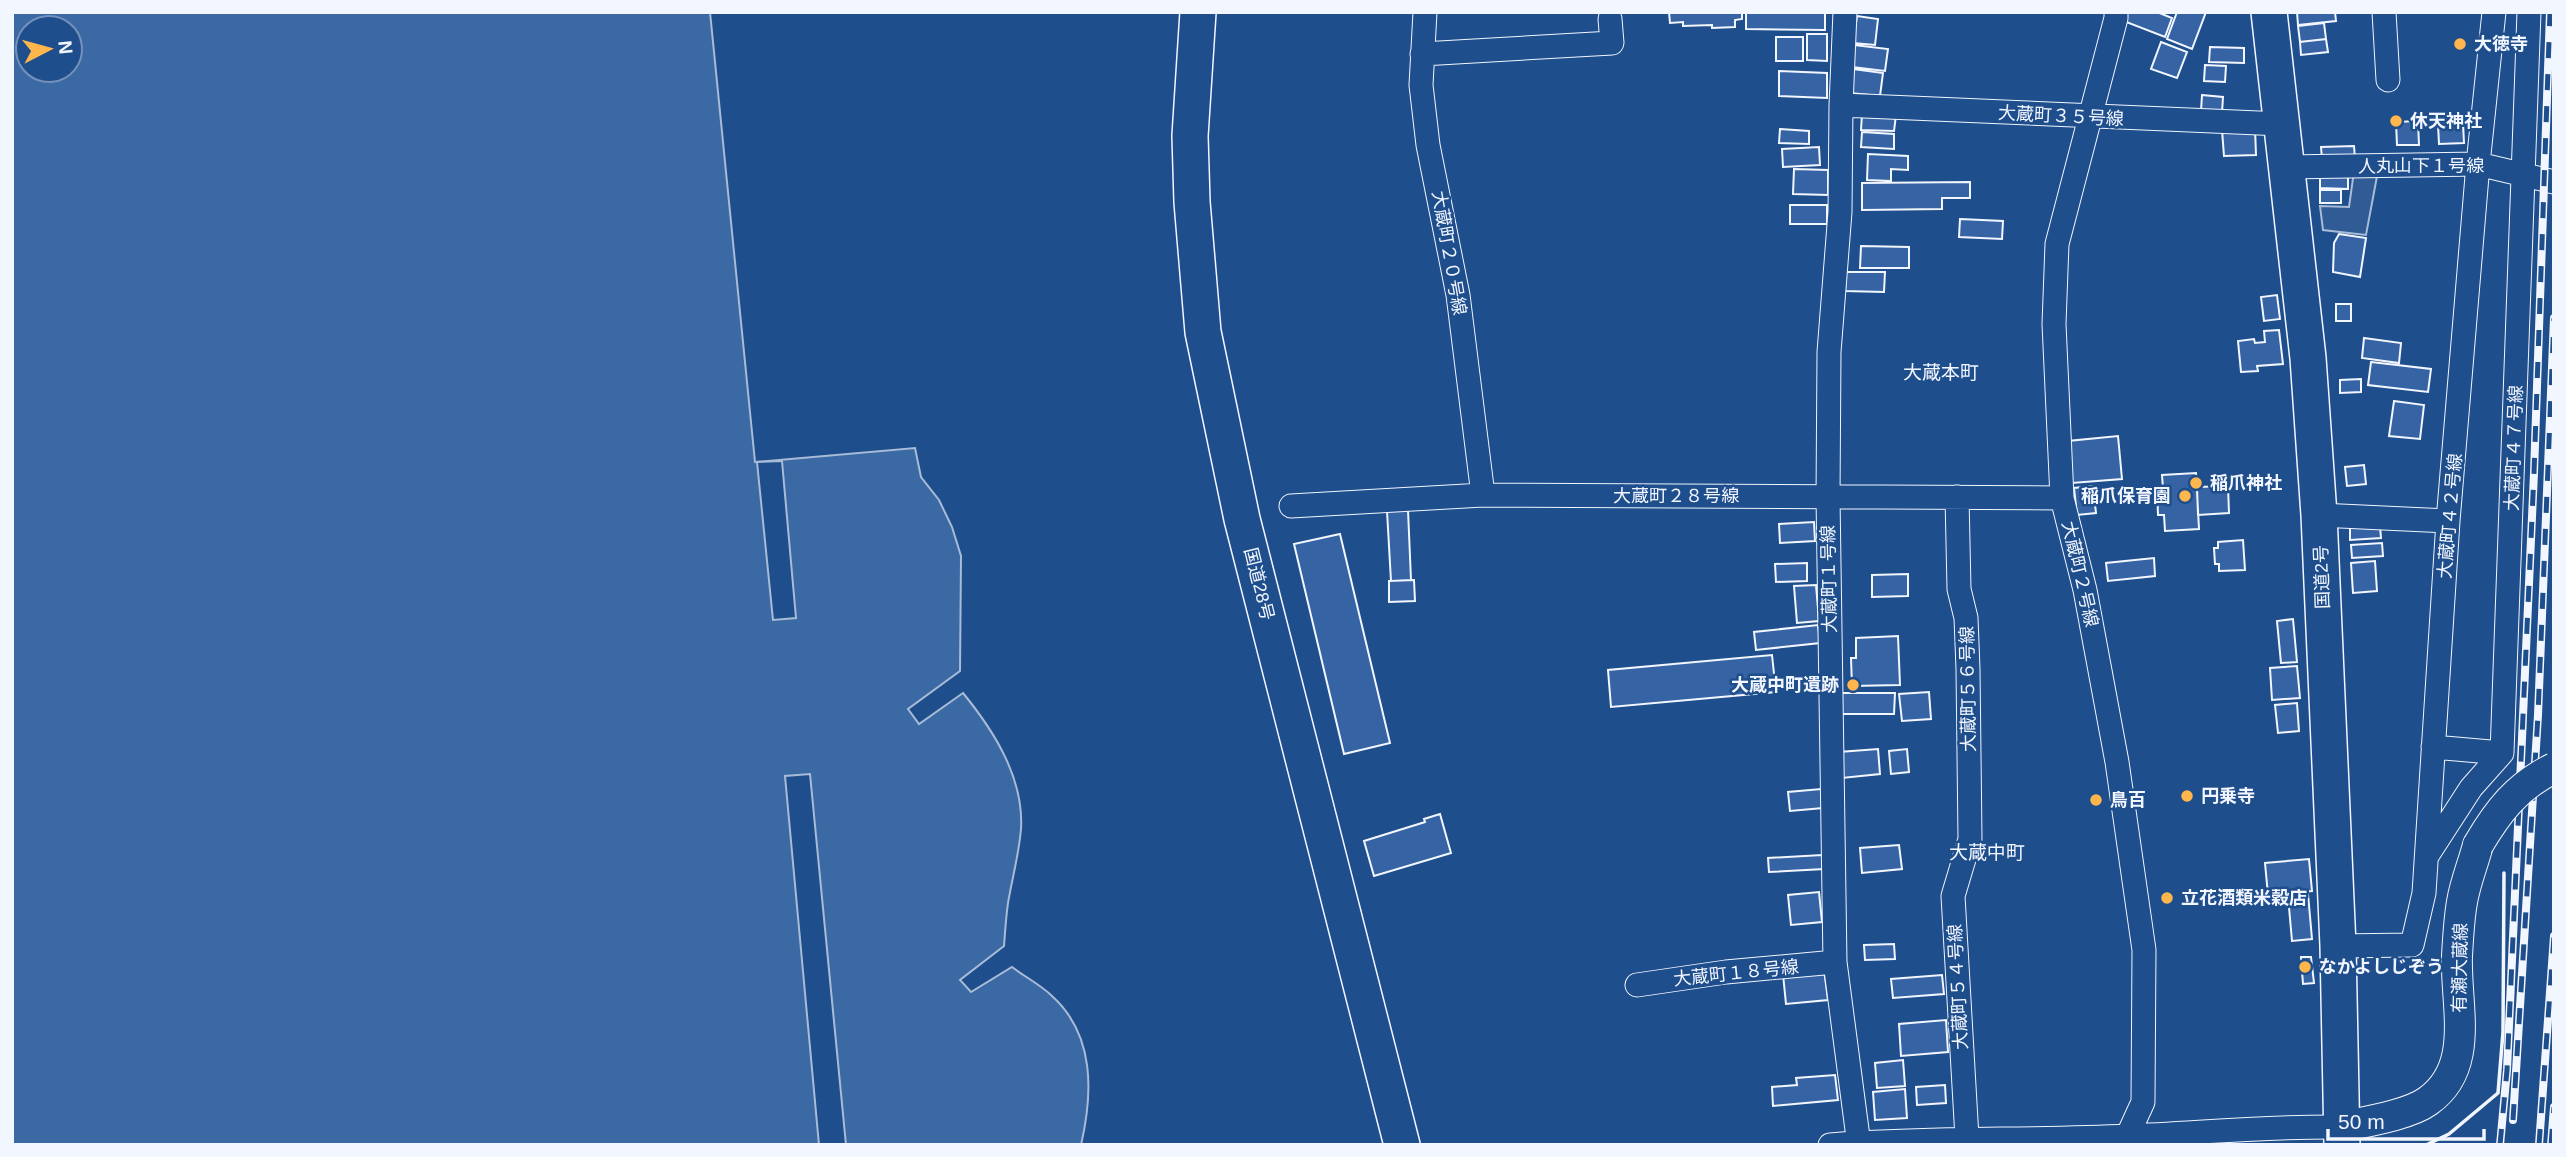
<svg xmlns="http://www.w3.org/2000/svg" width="2566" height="1157" font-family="Arial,'Noto Sans JP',sans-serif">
<rect width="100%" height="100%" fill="#1f4e8c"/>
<path fill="#305b95" stroke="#a8bbd7" stroke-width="2" d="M 2354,171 L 2378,171 L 2366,235 L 2323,230 L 2320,206 L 2349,207 Z"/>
<path fill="#3b69a3" stroke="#a8bbd7" stroke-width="2" fill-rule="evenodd" d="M 12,12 L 710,12 L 755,462 L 915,448 L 921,477 L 939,500 L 952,527 L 961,556 L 960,671 L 908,709 L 919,724 L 963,693 C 994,731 1024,778 1021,829 C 1019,854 1012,879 1008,903 C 1006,917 1005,932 1004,946 L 960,980 L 971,992 L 1012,967 C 1025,977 1041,985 1052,996 C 1095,1035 1093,1093 1081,1145 L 12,1145 ZM 28,28 L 70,28 L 70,70 L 28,70 Z"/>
<path fill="#1f4e8c" stroke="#a8bbd7" stroke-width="2" d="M 782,461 L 796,618 L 773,620 L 757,462 Z
M 810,774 L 846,1145 L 819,1145 L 785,776 Z"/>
<path fill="#3563a3" stroke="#f2f6ff" stroke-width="2" d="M 1669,12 L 1742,12 L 1742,19 L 1735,20 L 1735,27 L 1712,28 L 1712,25 L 1683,26 L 1683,22 L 1670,23 Z
M 1746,12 L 1825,12 L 1825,30 L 1746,29 Z
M 2124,12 L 2157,12 L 2172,18 L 2165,37 L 2121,20 Z
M 2177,12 L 2206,12 L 2192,49 L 2167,39 Z
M 2297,12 L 2335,12 L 2336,21 L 2298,25 Z
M 1857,16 L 1878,19 L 1875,45 L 1853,43 Z
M 2324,23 L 2326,39 L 2300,42 L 2298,26 Z
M 1807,34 L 1827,34 L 1827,61 L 1807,60 Z
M 1776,37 L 1803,37 L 1803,61 L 1776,61 Z
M 2326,39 L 2328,52 L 2301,55 L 2300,42 Z
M 2161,42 L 2187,52 L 2177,78 L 2151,69 Z
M 1854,45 L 1888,49 L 1885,71 L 1852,67 Z
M 2210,47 L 2244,48 L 2244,63 L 2209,62 Z
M 2205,65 L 2226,66 L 2225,82 L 2204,81 Z
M 1853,69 L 1883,73 L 1880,96 L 1850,93 Z
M 1779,71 L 1827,73 L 1827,98 L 1779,96 Z
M 2202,95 L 2223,97 L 2222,113 L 2201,111 Z
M 1862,114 L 1896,115 L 1894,131 L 1861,130 Z
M 2418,121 L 2419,145 L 2397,145 L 2396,122 Z
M 2463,123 L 2464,143 L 2439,144 L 2438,124 Z
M 2255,128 L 2256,155 L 2224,156 L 2222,130 Z
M 1780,129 L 1809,131 L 1809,144 L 1779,143 Z
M 1862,132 L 1894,134 L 1894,149 L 1861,147 Z
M 2354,146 L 2355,158 L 2322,159 L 2321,147 Z
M 1819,147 L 1820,165 L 1783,167 L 1782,149 Z
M 1868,154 L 1908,156 L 1908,170 L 1891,169 L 1891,181 L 1867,180 Z
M 1794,169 L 1828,170 L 1828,195 L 1793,194 Z
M 2320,170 L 2348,171 L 2348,189 L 2320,188 Z
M 1970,182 L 1970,198 L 1942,198 L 1942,209 L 1862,210 L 1862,183 Z
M 2320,190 L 2341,190 L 2341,203 L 2320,203 Z
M 1790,205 L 1827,205 L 1827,224 L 1790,224 Z
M 1960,219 L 2003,221 L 2002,239 L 1959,237 Z
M 2339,234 L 2366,238 L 2360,277 L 2333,272 L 2334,243 Z
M 1861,246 L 1909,247 L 1909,268 L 1860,268 Z
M 1846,272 L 1885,272 L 1884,292 L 1845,291 Z
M 2277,295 L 2280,319 L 2264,321 L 2261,297 Z
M 2336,304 L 2351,304 L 2351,321 L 2336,321 Z
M 2279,330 L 2283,364 L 2257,366 L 2258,371 L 2241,372 L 2238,341 L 2254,339 L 2255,343 L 2265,342 L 2264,331 Z
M 2364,338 L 2401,343 L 2399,363 L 2362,358 Z
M 2371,362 L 2431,369 L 2428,392 L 2368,385 Z
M 2361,379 L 2361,392 L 2340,393 L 2340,380 Z
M 2394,401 L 2424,405 L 2420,439 L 2389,436 Z
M 2118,436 L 2122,479 L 2072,483 L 2068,441 Z
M 2364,465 L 2366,484 L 2347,486 L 2345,467 Z
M 2196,473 L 2199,529 L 2165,531 L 2164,515 L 2158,515 L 2157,489 L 2163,489 L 2162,475 Z
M 2093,486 L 2096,513 L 2077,515 L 2074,488 Z
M 2228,486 L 2229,513 L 2198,515 L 2197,487 Z
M 1408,510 L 1411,580 L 1391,581 L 1387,511 Z
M 1814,522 L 1815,541 L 1780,543 L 1779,524 Z
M 2380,526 L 2381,538 L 2350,540 L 2350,528 Z
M 1340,534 L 1390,743 L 1344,754 L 1294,544 Z
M 2243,540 L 2245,570 L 2219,571 L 2219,564 L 2215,564 L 2214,548 L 2218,548 L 2218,542 Z
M 2382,543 L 2383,556 L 2352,558 L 2351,545 Z
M 2154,558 L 2155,576 L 2108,581 L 2106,563 Z
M 2375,561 L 2377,591 L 2353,593 L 2351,563 Z
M 1807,563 L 1807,581 L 1776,582 L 1775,564 Z
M 1908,574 L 1908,596 L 1872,597 L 1872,575 Z
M 1414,580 L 1415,601 L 1389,602 L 1389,581 Z
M 1816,585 L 1819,621 L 1797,623 L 1794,586 Z
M 2293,619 L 2297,662 L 2281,663 L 2277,621 Z
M 1818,625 L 1820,643 L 1756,650 L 1754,632 Z
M 1898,636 L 1900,685 L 1852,686 L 1851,658 L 1856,658 L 1856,638 Z
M 1772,655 L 1776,692 L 1611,707 L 1608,670 Z
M 2297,666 L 2300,698 L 2272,700 L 2270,668 Z
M 1929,692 L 1931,719 L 1902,721 L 1899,694 Z
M 1842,693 L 1895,693 L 1894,714 L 1841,714 Z
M 2297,703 L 2299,731 L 2278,733 L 2275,705 Z
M 1878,749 L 1880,774 L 1842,778 L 1839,752 Z
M 1907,749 L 1909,772 L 1891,774 L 1889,751 Z
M 1821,789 L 1823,808 L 1790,811 L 1788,792 Z
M 1440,814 L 1451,853 L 1374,876 L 1364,841 L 1425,822 L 1424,819 Z
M 1899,845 L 1902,869 L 1862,873 L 1860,848 Z
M 1822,855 L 1824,869 L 1769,872 L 1768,858 Z
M 2309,859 L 2312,891 L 2268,895 L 2265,863 Z
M 1819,892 L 1822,922 L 1791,925 L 1788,895 Z
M 2308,894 L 2312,939 L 2292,941 L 2288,896 Z
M 1894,944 L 1895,959 L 1865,960 L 1864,945 Z
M 2301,957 L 2311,957 L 2314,983 L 2303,984 Z
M 1824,969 L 1828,1000 L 1786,1004 L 1783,974 Z
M 1942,975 L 1944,994 L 1893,998 L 1891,979 Z
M 1946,1020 L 1948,1052 L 1901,1056 L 1899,1024 Z
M 1903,1060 L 1905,1086 L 1877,1088 L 1875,1063 Z
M 1835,1075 L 1838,1100 L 1773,1106 L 1772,1087 L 1797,1085 L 1796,1078 Z
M 1945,1085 L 1946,1103 L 1917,1105 L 1916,1087 Z
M 1905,1089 L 1907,1118 L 1875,1120 L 1873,1092 Z"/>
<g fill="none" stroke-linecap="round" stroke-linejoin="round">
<defs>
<path id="minor" d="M 1425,12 L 1421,85 L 1428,145 L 1458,295 L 1483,495
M 1845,12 L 1841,105 L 1840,212 L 1829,352 L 1828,497 L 1835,962 L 1859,1145
M 2116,12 L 2116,18 L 2057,244 L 2054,324 L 2062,498 L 2085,590 L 2117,762 L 2144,950 L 2143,1102 L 2127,1137
M 2384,12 L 2388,80
M 1422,54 L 1612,43 L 1610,19
M 1841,105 L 2282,124
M 2286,167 L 2478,164 L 2554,182
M 1957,497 L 1959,589 L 1966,618 L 1968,669 L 1970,839 L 1953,896 L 1967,1138
M 1291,506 L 1483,495 L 2062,498
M 2319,515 L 2448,521
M 2433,747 L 2502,753
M 2427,856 L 2471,788 L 2502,753 L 2529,12
M 2338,946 L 2412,945 L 2424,893 L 2448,521 L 2478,164 L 2494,12
M 1637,985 L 1726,972 L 1835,962
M 1830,1145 C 1930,1137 2029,1141 2128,1136 C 2199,1133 2270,1126 2341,1127"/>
<path id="major" d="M 2341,1127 C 2364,1122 2409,1115 2428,1101 C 2476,1067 2455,1005 2457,956 C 2458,938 2459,919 2462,902 C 2465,883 2473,864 2478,845"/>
<path id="highway" d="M 1198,12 L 1190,136 L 1192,202 L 1203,332 L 1242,519 L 1402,1145
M 2269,12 L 2308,358 L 2319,515 L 2338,946 L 2342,1145"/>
</defs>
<use href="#minor" stroke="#f2f6ff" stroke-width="25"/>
<use href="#major" stroke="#f2f6ff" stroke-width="32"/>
<use href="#highway" stroke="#f2f6ff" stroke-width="38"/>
<use href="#minor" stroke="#1f4e8c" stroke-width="23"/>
<use href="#major" stroke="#1f4e8c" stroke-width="30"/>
<use href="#highway" stroke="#1f4e8c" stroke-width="35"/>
<defs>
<path id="rail" d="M 2513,1120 L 2538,715 L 2554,318
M 2500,1145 L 2507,1070 L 2534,473 L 2550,12
M 2539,1145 L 2554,936
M 2551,1145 L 2554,1107"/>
</defs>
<use href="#rail" stroke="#f2f6ff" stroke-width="8"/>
<use href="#rail" stroke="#1f4e8c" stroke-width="5" stroke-dasharray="16" stroke-linecap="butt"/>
<defs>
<path id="major-bridge" d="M 2478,845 C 2498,811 2517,786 2554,768"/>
</defs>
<use href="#major-bridge" stroke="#f2f6ff" stroke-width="32" stroke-linecap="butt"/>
<use href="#major-bridge" stroke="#1f4e8c" stroke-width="30"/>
<path stroke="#f2f6ff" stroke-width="3.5" d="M 2426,1145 L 2449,1134 L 2498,1093 L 2503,1032 L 2504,873"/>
</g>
<g fill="#ffb74d" stroke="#1f4e8c" stroke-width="2.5">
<circle cx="2460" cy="44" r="7"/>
<circle cx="2396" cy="121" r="7"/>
<circle cx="2196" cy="483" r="7"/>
<circle cx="2185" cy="496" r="7"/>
<circle cx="1853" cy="685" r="7"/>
<circle cx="2187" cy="796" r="7"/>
<circle cx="2096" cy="800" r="7"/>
<circle cx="2167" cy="898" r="7"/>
<circle cx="2305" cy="967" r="7"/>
</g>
<g text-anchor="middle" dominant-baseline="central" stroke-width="5" stroke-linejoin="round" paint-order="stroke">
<g font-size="18" font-weight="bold" fill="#f2f6ff" stroke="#1f4e8c" text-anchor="start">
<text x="2474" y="44">大徳寺</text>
<text x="2410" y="121">休天神社</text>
<text x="2210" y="483">稲爪神社</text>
<text x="2171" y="496" text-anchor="end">稲爪保育園</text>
<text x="1839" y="685" text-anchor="end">大蔵中町遺跡</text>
<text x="2201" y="796">円乗寺</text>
<text x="2110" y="800">鳥百</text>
<text x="2181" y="898">立花酒類米穀店</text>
<text x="2319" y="967">なかよしじぞう</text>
</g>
<g font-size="18" fill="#f2f6ff" stroke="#1f4e8c">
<text transform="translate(2061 116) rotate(3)">大蔵町３５号線</text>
<text x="2421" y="166">人丸山下１号線</text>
<text transform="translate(1449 253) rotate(80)">大蔵町２０号線</text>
<text transform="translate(2514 448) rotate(-88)">大蔵町４７号線</text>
<text x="1676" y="496">大蔵町２８号線</text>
<text transform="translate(2450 516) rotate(-85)">大蔵町４２号線</text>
<text transform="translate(2080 574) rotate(77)">大蔵町２号線</text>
<text transform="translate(2322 577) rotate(-92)">国道2号</text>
<text transform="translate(1829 579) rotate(-91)">大蔵町１号線</text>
<text transform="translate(1259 584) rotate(76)">国道28号</text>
<text transform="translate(1968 689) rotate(-91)">大蔵町５６号線</text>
<text transform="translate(2460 968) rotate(-89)">有瀬大蔵線</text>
<text transform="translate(1736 973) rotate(-6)">大蔵町１８号線</text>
<text transform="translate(1958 987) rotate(-93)">大蔵町５４号線</text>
</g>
<g font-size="19" fill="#f2f6ff" stroke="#1f4e8c">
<text x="1941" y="372">大蔵本町</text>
<text x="1987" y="852">大蔵中町</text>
</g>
</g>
<rect width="2566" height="1157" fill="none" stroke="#f2f6ff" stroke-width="28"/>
<g transform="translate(49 49) rotate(84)"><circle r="33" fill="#1f4e8c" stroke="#7391ba" stroke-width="2"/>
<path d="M0-5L12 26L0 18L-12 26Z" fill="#ffb74d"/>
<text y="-10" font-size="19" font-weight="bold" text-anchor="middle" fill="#f2f6ff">N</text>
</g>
<path d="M2328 1129v10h156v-10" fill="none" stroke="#f2f6ff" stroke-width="3.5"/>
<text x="2338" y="1129" font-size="21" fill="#f2f6ff" stroke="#1f4e8c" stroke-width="5" paint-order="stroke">50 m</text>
</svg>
